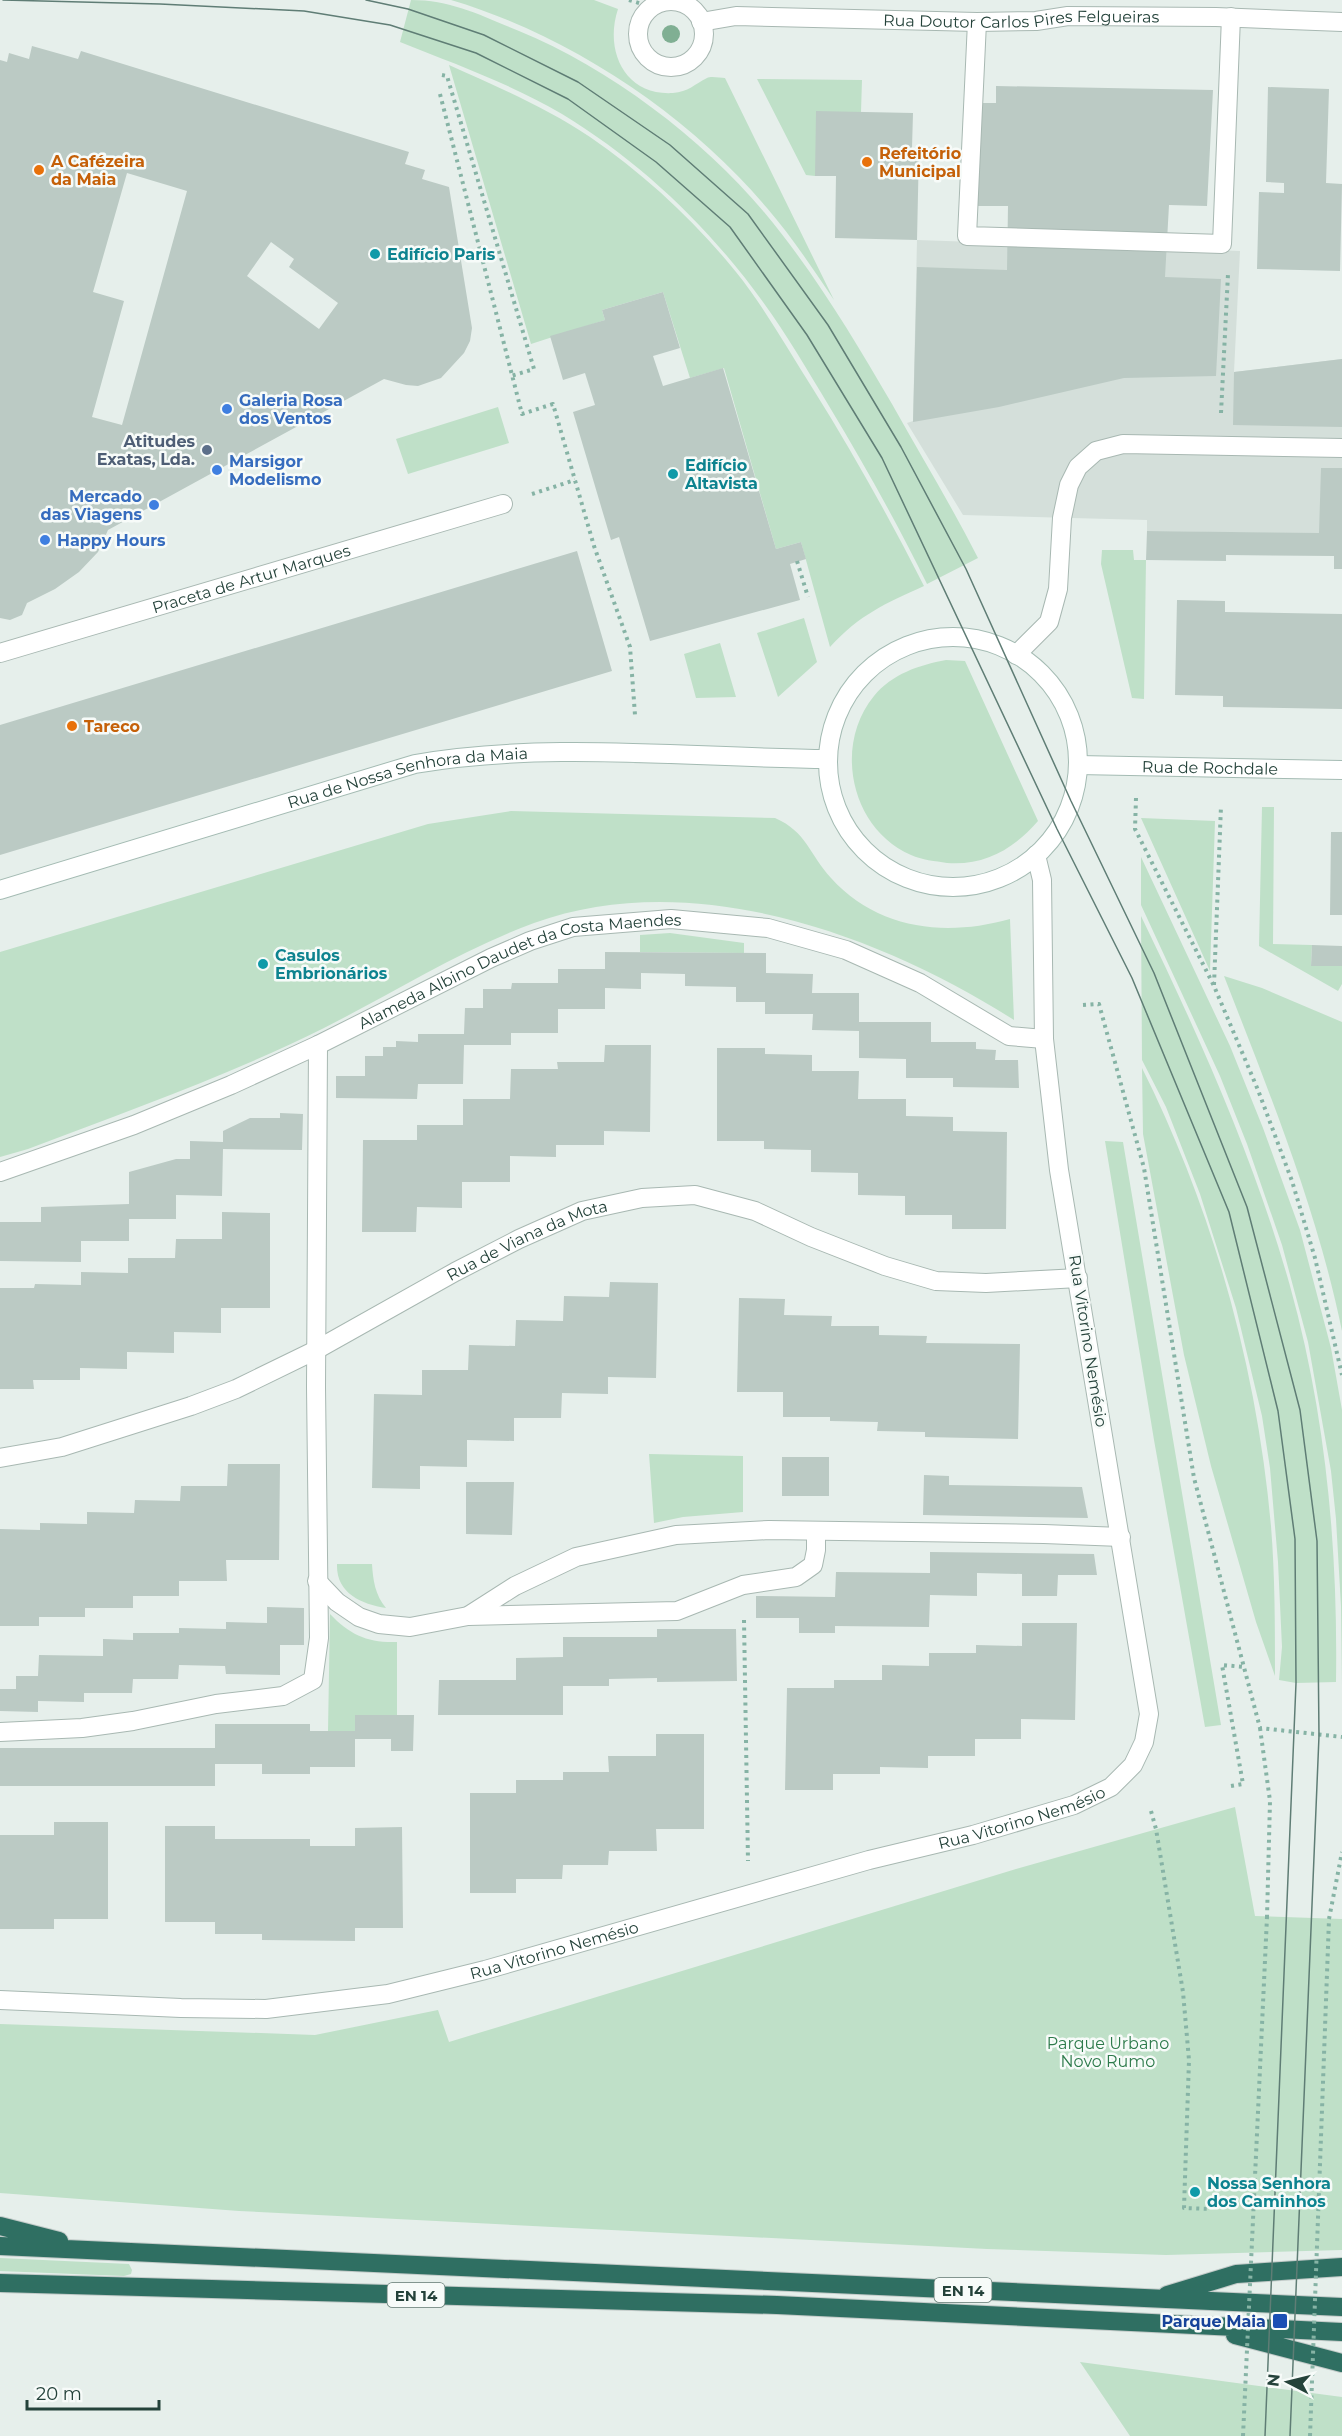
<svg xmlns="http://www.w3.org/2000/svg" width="1342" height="2436" font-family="Montserrat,sans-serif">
<rect width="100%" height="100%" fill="#e6efeb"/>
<path fill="#d4dfda" d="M 917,240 L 1240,251 L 1234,372 L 1342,359 L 1342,534 L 1147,531 L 1147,520 L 963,515 L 907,423 L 913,421 Z"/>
<path fill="#bfe0c8" d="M 411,0 C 452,0 482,16 519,31 C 609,68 702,138 764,212 C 814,272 853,337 892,404 C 921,456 951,505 978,558 L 927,584 C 897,523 864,464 829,406 C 808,371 787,335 763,302 C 709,227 641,162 562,114 C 511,84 455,64 400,42 Z
M 451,0 L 594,0 L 618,9 C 604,51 625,96 673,93 C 688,92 695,84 707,78 C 711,76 720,78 725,78 L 834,300 C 813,269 792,237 767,208 C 688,114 569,35 451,0 Z
M 449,65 C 498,87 545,107 590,137 C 644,174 695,221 736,272 C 765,308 788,350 813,389 C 853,453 890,519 924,586 C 886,603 859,615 830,647 L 801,542 L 776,549 L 724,368 L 690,378 L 663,292 L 602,310 L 605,320 L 531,344 Z
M 757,79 L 862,80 L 861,112 L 815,176 L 806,175 Z
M 498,407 L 509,443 L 408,474 L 396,439 Z
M 1102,550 L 1133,550 L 1134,560 L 1146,560 L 1144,699 L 1132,698 L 1101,564 Z
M 804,618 L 817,662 L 778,697 L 757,633 Z
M 720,643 L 736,697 L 696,698 L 684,654 Z
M 946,660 L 965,661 L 1038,821 C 1014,849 984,866 947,863 C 935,861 922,860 911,855 C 851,829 833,746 874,696 C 892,674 919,665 946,660 Z
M 1262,807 L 1274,807 L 1273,944 L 1312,945 L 1311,966 L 1342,966 L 1342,984 L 1338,991 L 1259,946 Z
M 511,811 L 775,818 C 807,832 809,854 831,878 C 878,930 946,937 1010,919 L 1014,1020 C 879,934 692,866 534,923 C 460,950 393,993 324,1028 C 228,1076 127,1111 28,1149 L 0,1157 L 0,952 L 428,824 Z
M 1141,818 L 1215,821 L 1210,971 Z
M 1141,857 L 1230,1046 L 1263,1128 L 1300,1230 L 1331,1348 L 1342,1410 L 1342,1686 L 1341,1606 L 1336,1519 L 1331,1471 L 1308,1342 L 1282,1245 L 1247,1144 L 1220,1076 L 1141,905 Z
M 1141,916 C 1199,1036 1254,1158 1290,1286 C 1326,1415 1338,1549 1336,1682 L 1296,1683 L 1279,1680 L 1282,1647 L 1278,1562 L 1270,1468 L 1262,1416 L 1236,1308 L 1200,1194 L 1166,1107 L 1142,1060 Z
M 670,933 L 744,943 L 744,953 L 640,952 L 640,935 Z
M 1224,976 L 1262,988 L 1342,1022 L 1342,1331 C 1317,1209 1269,1092 1224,976 Z
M 1142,1068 C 1213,1210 1257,1368 1271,1526 C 1275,1576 1275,1626 1275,1676 L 1256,1622 L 1211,1466 L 1184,1355 L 1143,1134 Z
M 1105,1141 L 1123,1142 L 1221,1725 L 1205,1727 L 1154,1440 Z
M 649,1454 L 743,1456 L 743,1512 L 683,1517 L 654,1523 Z
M 337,1564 L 372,1564 C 373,1580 375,1595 386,1608 C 361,1604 336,1593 337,1564 Z
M 330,1614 C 350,1635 368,1643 397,1642 L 397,1715 L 355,1715 L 355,1731 L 328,1731 Z
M 1235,1807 L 1255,1916 L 1342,1919 L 1342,2250 L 1166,2255 L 987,2249 L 239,2211 L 0,2193 L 0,2024 L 315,2035 L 438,2010 L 449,2042 L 1016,1869 Z
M 0,2258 L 129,2264 L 132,2270 L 131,2274 L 124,2276 L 0,2271 Z
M 1080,2362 L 1342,2397 L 1342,2436 L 1130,2436 Z"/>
<path fill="#bbcac4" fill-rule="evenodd" d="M 32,46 L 78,59 L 81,51 L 409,152 L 405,164 L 425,170 L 422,179 L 449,187 L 472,328 L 470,341 L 464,353 L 441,378 L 418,386 L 406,385 L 384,379 L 108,530 L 98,552 L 79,572 L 55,589 L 27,603 L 22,615 L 10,620 L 0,618 L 0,60 L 7,62 L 9,53 L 29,59 ZM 127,173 L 187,191 L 122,425 L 92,417 L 124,301 L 93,292 ZM 271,242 L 294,259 L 289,267 L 338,303 L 319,329 L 247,276 Z
M 996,86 L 1213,90 L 1207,206 L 1169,205 L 1165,277 L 1221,279 L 1216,376 L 1124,378 L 999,407 L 913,422 L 917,267 L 1007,270 L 1008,206 L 976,206 L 982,103 L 996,103 Z
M 1268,87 L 1329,89 L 1326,183 L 1342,184 L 1340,271 L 1257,269 L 1259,192 L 1284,193 L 1284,183 L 1266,182 Z
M 816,111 L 913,113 L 912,148 L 919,148 L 917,240 L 835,238 L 836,176 L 815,176 Z
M 663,292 L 680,348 L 653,356 L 663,386 L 723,368 L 776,549 L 801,542 L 806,559 L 790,564 L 800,600 L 650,641 L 619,537 L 611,540 L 573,412 L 595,405 L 585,373 L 563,380 L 550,336 L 605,320 L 602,310 Z
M 1342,359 L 1342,427 L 1233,425 L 1234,372 Z
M 1321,468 L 1342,468 L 1342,569 L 1334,569 L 1334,556 L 1226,555 L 1226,561 L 1146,560 L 1147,531 L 1319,533 Z
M 577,551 L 612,671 L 0,855 L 0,725 Z
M 1177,600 L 1225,601 L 1225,612 L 1342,614 L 1342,709 L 1223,707 L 1223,696 L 1175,695 Z
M 1331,832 L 1342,832 L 1342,915 L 1330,915 Z
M 1312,945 L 1342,946 L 1342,966 L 1311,966 Z
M 605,952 L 766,953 L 766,973 L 813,974 L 812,993 L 859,993 L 859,1022 L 931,1022 L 931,1042 L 976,1042 L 976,1049 L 996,1050 L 995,1060 L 1018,1060 L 1019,1088 L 953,1087 L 953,1078 L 906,1078 L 906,1059 L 859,1058 L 859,1031 L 812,1030 L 813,1014 L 765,1014 L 765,1002 L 736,1002 L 736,987 L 685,986 L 685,974 L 641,973 L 641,989 L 605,988 L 605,1009 L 558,1009 L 558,1033 L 511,1033 L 511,1045 L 464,1045 L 463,1084 L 418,1084 L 417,1099 L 336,1098 L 336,1076 L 365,1076 L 365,1056 L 383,1056 L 383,1047 L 396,1047 L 396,1041 L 418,1042 L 418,1034 L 464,1034 L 465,1008 L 483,1008 L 483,989 L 511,989 L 512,983 L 558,983 L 558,969 L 605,969 Z
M 605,1045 L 651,1045 L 650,1132 L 604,1131 L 604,1145 L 556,1145 L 556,1157 L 510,1156 L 510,1182 L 462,1182 L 462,1208 L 417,1207 L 416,1232 L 362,1232 L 363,1140 L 417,1140 L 417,1125 L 463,1125 L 463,1099 L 510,1099 L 511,1069 L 558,1069 L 557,1062 L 604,1062 Z
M 717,1048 L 765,1048 L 765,1054 L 812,1055 L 812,1071 L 859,1071 L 858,1099 L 906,1099 L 906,1116 L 953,1117 L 953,1131 L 1007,1132 L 1006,1229 L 952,1229 L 952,1215 L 905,1215 L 905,1196 L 858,1195 L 858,1173 L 811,1172 L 811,1150 L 764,1149 L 764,1141 L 717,1141 Z
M 280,1113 L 303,1114 L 302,1150 L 223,1149 L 222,1196 L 176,1195 L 176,1219 L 129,1219 L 129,1241 L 81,1241 L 81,1262 L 0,1261 L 0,1222 L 41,1222 L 41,1207 L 129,1204 L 129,1172 L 176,1159 L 190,1159 L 190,1141 L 223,1142 L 223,1131 L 250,1118 L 280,1118 Z
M 222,1212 L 270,1213 L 270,1308 L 221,1308 L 221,1333 L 174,1332 L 174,1353 L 127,1352 L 127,1369 L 80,1368 L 80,1380 L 33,1380 L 34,1389 L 0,1389 L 0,1288 L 34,1288 L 35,1284 L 81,1285 L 81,1272 L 128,1273 L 128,1258 L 175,1258 L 176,1239 L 222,1239 Z
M 610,1282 L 658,1283 L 656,1378 L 608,1377 L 608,1394 L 562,1393 L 561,1418 L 514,1418 L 514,1441 L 467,1440 L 467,1467 L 420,1466 L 420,1489 L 372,1488 L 374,1394 L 422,1395 L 422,1370 L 468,1370 L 469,1345 L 515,1346 L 516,1320 L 563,1321 L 564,1296 L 609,1297 Z
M 739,1298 L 785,1299 L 784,1315 L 832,1316 L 831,1326 L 879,1326 L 879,1335 L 927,1336 L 926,1343 L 1020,1344 L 1018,1439 L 925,1437 L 925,1432 L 877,1431 L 878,1422 L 830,1421 L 830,1417 L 783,1417 L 783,1392 L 737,1392 Z
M 782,1457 L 829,1457 L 829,1496 L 782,1496 Z
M 228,1464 L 280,1464 L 279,1560 L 226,1560 L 227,1581 L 179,1581 L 179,1596 L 133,1596 L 133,1608 L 85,1608 L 85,1617 L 39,1617 L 39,1626 L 0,1626 L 0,1529 L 40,1530 L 40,1523 L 87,1524 L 87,1512 L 134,1513 L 135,1500 L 180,1501 L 181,1486 L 227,1486 Z
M 924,1475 L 949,1476 L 949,1485 L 1082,1487 L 1088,1518 L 923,1515 Z
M 466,1482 L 514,1482 L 512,1535 L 466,1534 Z
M 930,1552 L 1094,1554 L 1097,1575 L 1058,1575 L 1057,1596 L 1022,1596 L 1022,1574 L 977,1573 L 977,1596 L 930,1595 L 929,1627 L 835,1626 L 835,1633 L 799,1633 L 799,1618 L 756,1618 L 756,1596 L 835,1597 L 836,1572 L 930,1573 Z
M 267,1607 L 304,1608 L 304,1645 L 280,1645 L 280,1675 L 226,1674 L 225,1666 L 179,1665 L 178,1679 L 133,1679 L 132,1693 L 84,1693 L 84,1702 L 38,1701 L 38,1712 L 0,1711 L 0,1689 L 16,1689 L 16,1676 L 38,1676 L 39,1655 L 103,1656 L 103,1639 L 133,1640 L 133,1633 L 179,1633 L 179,1628 L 226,1629 L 226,1622 L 267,1623 Z
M 1022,1623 L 1077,1623 L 1075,1720 L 1021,1719 L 1021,1739 L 975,1739 L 975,1756 L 928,1756 L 928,1768 L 880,1767 L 880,1774 L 833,1774 L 833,1790 L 785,1790 L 787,1688 L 834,1688 L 834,1680 L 882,1680 L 882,1665 L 929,1666 L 929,1653 L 976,1653 L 976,1645 L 1022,1646 Z
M 657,1629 L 736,1629 L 737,1681 L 657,1682 L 657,1678 L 609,1679 L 609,1686 L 563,1686 L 563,1715 L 438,1715 L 439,1680 L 516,1680 L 516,1658 L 563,1657 L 563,1637 L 657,1637 Z
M 355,1715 L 414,1715 L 413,1751 L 391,1751 L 391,1739 L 355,1739 L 355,1767 L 310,1767 L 310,1774 L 262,1774 L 262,1764 L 215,1764 L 215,1786 L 0,1786 L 0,1748 L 215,1748 L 215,1724 L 310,1724 L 310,1731 L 355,1731 Z
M 656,1734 L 704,1734 L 704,1829 L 656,1829 L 657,1851 L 609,1851 L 608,1865 L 563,1865 L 562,1879 L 516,1879 L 516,1893 L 470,1893 L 470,1793 L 516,1793 L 516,1780 L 563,1780 L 563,1772 L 609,1772 L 608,1756 L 656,1756 Z
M 54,1822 L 108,1822 L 108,1919 L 54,1919 L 54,1929 L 0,1929 L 0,1835 L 54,1835 Z
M 165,1826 L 215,1826 L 215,1839 L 310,1839 L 310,1846 L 355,1846 L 355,1828 L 402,1827 L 403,1928 L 355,1928 L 355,1941 L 262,1940 L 262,1934 L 215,1934 L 215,1922 L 165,1922 Z"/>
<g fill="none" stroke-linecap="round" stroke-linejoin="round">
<defs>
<path id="lane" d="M 977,22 L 967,236 L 1222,244 L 1231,17
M 1016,655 L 1049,622 L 1058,589 L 1062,518 L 1069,485 L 1078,467 L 1096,451 L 1123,444 L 1342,448"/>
<g id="street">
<circle cx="671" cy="34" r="33"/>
<path id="s1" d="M 701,22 L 736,16 L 977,22 L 1036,21 L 1068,16 L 1216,17 L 1342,22"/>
<path id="s2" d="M 0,653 L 503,504"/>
<path id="s3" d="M 0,1172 L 134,1125 L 231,1085 L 318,1045 L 491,958 L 530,941 L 573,927 L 671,919 L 768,928 L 846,950 L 920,983 L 1009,1036 L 1044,1039"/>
<path id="s4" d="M 0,1458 L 62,1447 L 191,1406 L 236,1389 L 316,1350 L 455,1272 L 519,1239 L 582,1211 L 642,1198 L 695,1195 L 755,1211 L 811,1237 L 885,1266 L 936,1281 L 986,1283 L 1078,1278"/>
<path d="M 317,1581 L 337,1602 L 359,1617 L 379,1624 L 410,1627 L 468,1616 L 515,1586 L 576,1557 L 676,1535 L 769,1530 L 1044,1534 L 1121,1537"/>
<path d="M 468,1616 L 677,1611 L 743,1585 L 796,1577 L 813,1565 L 816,1550 L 816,1531"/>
<path d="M 0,1732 L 82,1728 L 133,1721 L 216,1704 L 283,1696 L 313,1680 L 319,1638 L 316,1387 L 318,1045"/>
<path id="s5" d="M 0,2000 L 181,2008 L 266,2009 L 388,1994 L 485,1970 L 869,1860 L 973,1835 L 1074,1805 L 1111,1787 L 1133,1765 L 1144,1742 L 1149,1714 L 1059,1170 L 1044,1039 L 1042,880 L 1036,855"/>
</g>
<g id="secondary">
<circle cx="953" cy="762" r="125"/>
<path id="s6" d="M 1078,765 L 1342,770"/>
<path id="s7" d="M 0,890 L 415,764 C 547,741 693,758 828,759"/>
</g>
<path id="highway" d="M 0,2226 L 59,2241
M 0,2246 L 1342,2307
M 0,2283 L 777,2305 L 1342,2332
M 1167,2295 L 1236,2274 L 1342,2267
M 1235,2335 L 1342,2363"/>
</defs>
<use href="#lane" stroke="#a8b8b2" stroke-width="20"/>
<use href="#street" stroke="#a8b8b2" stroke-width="20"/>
<use href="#secondary" stroke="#a4bbb3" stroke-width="20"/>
<use href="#highway" stroke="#c2cac8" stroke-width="20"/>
<path stroke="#86b3a5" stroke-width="4" stroke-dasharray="3 4.5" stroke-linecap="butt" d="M 629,0 L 652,7
M 442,75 L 447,76 L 534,369 L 511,376
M 440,94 L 522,414 L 553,404 L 594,546 L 630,647 L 635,715
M 1221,413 L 1228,274
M 532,494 L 575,480
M 797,561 L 808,597
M 1136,798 L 1135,829 L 1214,986 L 1258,1090 L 1292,1181 L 1315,1258 L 1342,1375
M 1214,985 L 1221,806
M 1083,1005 L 1099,1004 L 1144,1168 L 1194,1478 L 1260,1728 L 1342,1737
M 744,1620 L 748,1861
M 1260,1728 L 1270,1801 L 1267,1917
M 1231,1786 L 1243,1784 L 1222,1665 L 1244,1667
M 1151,1811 L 1156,1829 L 1183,1992 L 1189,2060 L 1184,2208 L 1210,2209
M 1329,1919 L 1342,1852"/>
<use href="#lane" stroke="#fff" stroke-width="18"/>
<use href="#street" stroke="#fff" stroke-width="18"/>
<use href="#secondary" stroke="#fff" stroke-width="18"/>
<use href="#highway" stroke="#2f6f62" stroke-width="18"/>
<path stroke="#5f7d75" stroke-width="1.5" d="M 3,0 L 160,4 L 304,11 L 390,25 L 476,53 L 568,99 L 656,162 L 730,227 L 807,335 L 882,458 L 1057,829 L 1132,978 L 1229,1212 L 1278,1411 L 1295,1539 L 1296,1683 L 1265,2436
M 366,0 L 408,9 L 484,35 L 578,82 L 670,145 L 748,214 L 828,325 L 901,447 L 966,569 L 1071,801 L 1154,973 L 1247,1207 L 1300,1410 L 1317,1541 L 1319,1736 L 1290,2436"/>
<path stroke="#86b3a5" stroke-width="4" stroke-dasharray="3 4.5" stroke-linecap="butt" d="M 1243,2436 L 1267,1917
M 1310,2436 L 1329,1919"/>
</g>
<circle fill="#80af93" cx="671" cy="34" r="9"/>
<g fill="#e8710a" stroke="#f7fbf9" stroke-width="2">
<circle cx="867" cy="162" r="6"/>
<circle cx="39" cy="170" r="6"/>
<circle cx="72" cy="726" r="6"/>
</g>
<g fill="#0f9aa8" stroke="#f7fbf9" stroke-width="2">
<circle cx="375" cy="254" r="6"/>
<circle cx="673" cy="474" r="6"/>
<circle cx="263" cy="964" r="6"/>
<circle cx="1195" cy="2192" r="6"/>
</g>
<g fill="#3f7fe0" stroke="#f7fbf9" stroke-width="2">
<circle cx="227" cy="409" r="6"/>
<circle cx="217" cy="470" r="6"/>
<circle cx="154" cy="505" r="6"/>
<circle cx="45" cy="540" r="6"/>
</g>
<circle fill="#5c6f8a" stroke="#f7fbf9" stroke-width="2" cx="207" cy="450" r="6"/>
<rect fill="#1a4fb4" stroke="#f7fbf9" stroke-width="2" x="1272" y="2313" width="16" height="16" rx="3"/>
<g text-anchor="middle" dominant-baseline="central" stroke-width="5" stroke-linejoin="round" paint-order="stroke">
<g fill="#f7fbf9" stroke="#637a73" stroke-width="1.5">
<rect x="934.5" y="2278" width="57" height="24" rx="4.5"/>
<rect x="387.5" y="2283" width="57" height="24" rx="4.5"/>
</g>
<g font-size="15" font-weight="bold" fill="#24423a">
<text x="963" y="2290">EN 14</text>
<text x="416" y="2295">EN 14</text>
</g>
<g font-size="16" fill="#24423a" stroke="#f7fbf9">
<text stroke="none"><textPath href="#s1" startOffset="321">Rua Doutor Carlos Pires Felgueiras</textPath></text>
<text stroke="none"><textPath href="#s2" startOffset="262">Praceta de Artur Marques</textPath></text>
<text stroke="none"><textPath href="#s6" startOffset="132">Rua de Rochdale</textPath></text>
<text stroke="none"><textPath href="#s7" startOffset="424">Rua de Nossa Senhora da Maia</textPath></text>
<text stroke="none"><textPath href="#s3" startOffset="561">Alameda Albino Daudet da Costa Maendes</textPath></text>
<text stroke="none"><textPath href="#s4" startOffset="574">Rua de Viana da Mota</textPath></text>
<text transform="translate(1088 1341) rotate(81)">Rua Vitorino Nemésio</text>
<text stroke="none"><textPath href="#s5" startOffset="1047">Rua Vitorino Nemésio</textPath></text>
<text stroke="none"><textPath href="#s5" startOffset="561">Rua Vitorino Nemésio</textPath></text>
</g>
<g font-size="16" font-weight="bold" fill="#c56008" stroke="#f7fbf9" text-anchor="start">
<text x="879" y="153">Refeitório<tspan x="879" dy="18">Municipal</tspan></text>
<text x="51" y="161">A Cafézeira<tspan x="51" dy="18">da Maia</tspan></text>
<text x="84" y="726">Tareco</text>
</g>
<g font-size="16" font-weight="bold" fill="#0d838f" stroke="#f7fbf9" text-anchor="start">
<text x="387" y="254">Edifício Paris</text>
<text x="685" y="465">Edifício<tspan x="685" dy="18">Altavista</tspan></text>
<text x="275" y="955">Casulos<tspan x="275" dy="18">Embrionários</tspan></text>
<text x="1207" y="2183">Nossa Senhora<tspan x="1207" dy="18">dos Caminhos</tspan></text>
</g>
<g font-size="16" font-weight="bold" fill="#366cbe" stroke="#f7fbf9" text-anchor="start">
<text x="239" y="400">Galeria Rosa<tspan x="239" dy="18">dos Ventos</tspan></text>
<text x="229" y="461">Marsigor<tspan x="229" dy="18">Modelismo</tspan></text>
<text x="142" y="496" text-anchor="end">Mercado<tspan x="142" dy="18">das Viagens</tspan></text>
<text x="57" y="540">Happy Hours</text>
</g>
<g font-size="16" font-weight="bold" fill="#4e5e75" stroke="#f7fbf9" text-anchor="end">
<text x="195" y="441">Atitudes<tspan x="195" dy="18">Exatas, Lda.</tspan></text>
</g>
<g font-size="16" fill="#2d7a4b" stroke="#f7fbf9">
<text x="1108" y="2043">Parque Urbano<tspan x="1108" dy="18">Novo Rumo</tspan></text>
</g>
<g font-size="16" font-weight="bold" fill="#164399" stroke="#f7fbf9" text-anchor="end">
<text x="1266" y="2321">Parque Maia</text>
</g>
</g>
<g transform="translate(1288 2382) rotate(277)" stroke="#f7fbf9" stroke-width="4.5" paint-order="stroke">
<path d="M0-4.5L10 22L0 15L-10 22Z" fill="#24423a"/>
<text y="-9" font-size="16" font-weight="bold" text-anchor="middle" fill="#24423a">N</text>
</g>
<path d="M27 2400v9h132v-9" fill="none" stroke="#24423a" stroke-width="3"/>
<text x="36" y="2400" font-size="18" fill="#24423a" stroke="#f7fbf9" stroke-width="4.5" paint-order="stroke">20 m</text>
</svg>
